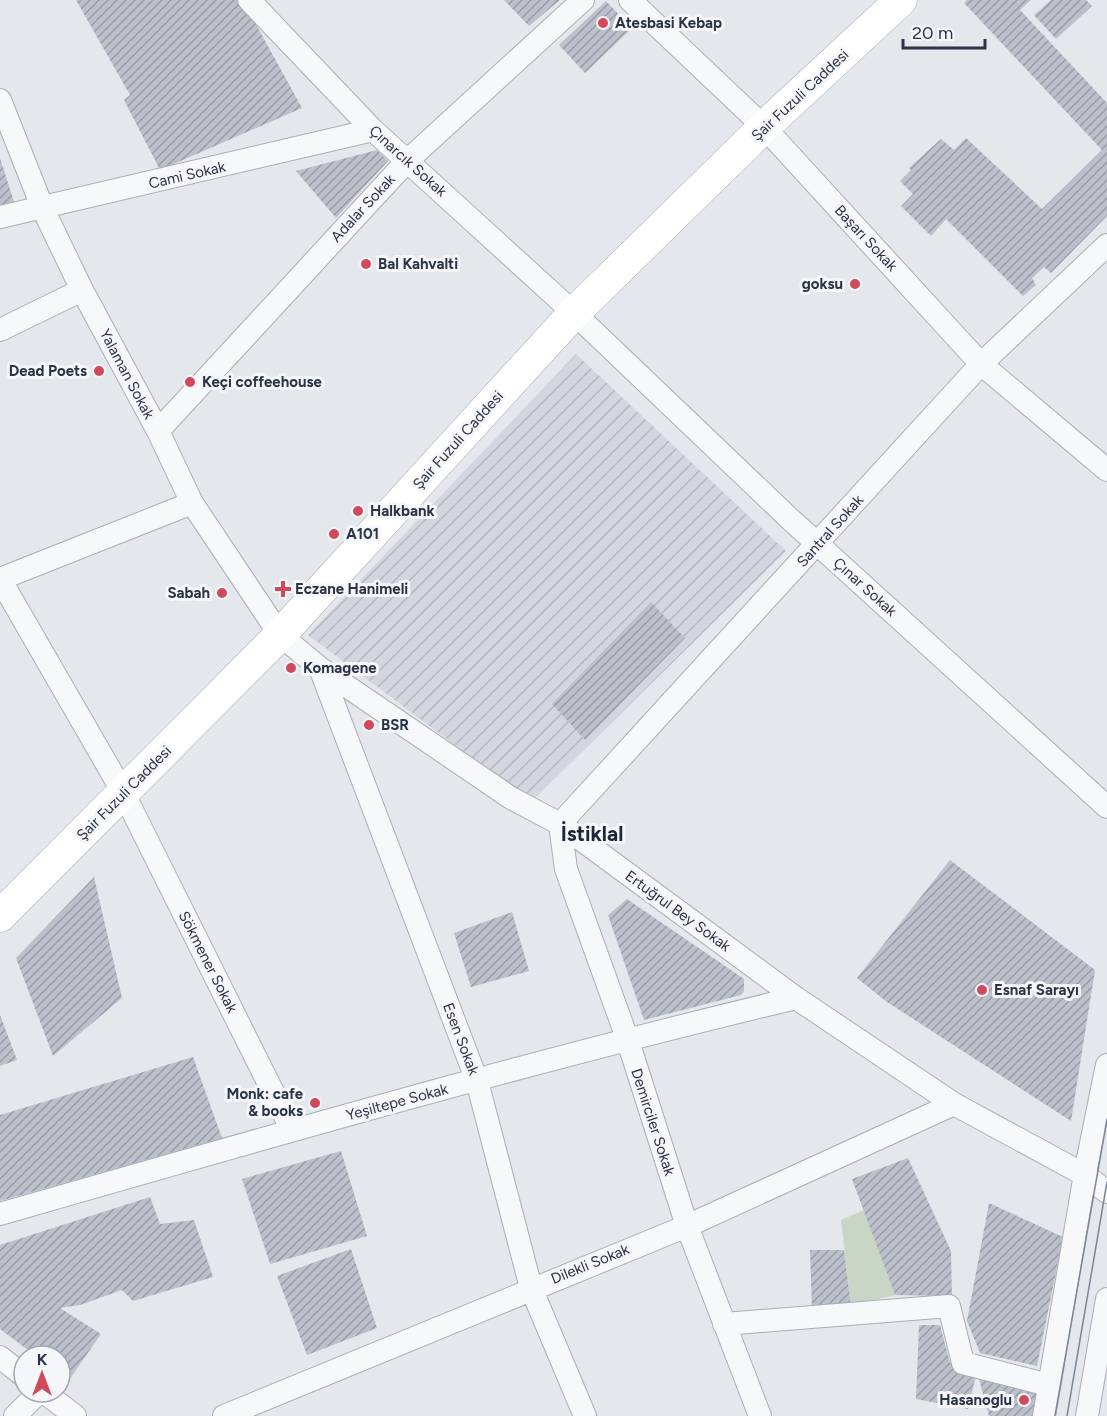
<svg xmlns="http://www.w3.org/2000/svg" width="1107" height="1416" font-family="Figtree,sans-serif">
<defs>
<pattern id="industrial-furrows" width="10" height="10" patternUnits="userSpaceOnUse" patternTransform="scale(1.5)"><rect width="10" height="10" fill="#d2d6de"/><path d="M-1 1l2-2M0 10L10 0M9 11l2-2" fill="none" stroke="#b4b8c0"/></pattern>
<pattern id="building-hatch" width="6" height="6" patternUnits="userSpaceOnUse" patternTransform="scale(1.5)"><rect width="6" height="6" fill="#bbc0ca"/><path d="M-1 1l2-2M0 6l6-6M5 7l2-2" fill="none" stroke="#989da6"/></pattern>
</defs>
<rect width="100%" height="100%" fill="#e4e7ec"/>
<path fill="url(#industrial-furrows)" d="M 576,354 L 786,551 L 531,802 L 308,635 Z"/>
<path fill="#c9d6c5" d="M 864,1210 L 895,1295 L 851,1306 L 841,1220 Z"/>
<path fill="url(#building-hatch)" d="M 76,0 L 239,0 L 247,8 L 302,108 L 160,170 L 124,100 L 130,95 Z
M 504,0 L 560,0 L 529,26 Z
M 967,0 L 1031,0 L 1020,10 L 1107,103 L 1107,216 L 1051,273 L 1044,267 L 1032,278 L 1036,285 L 1023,296 L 946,219 L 931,236 L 901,206 L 913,194 L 900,181 L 911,170 L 909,168 L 941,139 L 954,150 L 966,138 L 1042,209 L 1102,150 L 964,3 Z
M 1051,0 L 1086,0 L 1092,6 L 1056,39 L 1034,15 Z
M 606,1 L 632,28 L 585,73 L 559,45 Z
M 377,150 L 388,161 L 336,218 L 296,171 Z
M 0,159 L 0,158 L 16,208 L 0,210 Z
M 651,602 L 685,638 L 585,740 L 552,704 Z
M 950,860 L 1095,970 L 1071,1121 L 887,1002 L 857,978 Z
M 94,877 L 122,998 L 53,1056 L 16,958 Z
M 627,899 L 744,979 L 744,991 L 741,995 L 644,1020 L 608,915 Z
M 512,912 L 529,971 L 471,987 L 454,933 Z
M 0,1015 L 17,1060 L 0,1066 Z
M 193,1057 L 222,1138 L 0,1201 L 0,1115 Z
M 341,1151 L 367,1236 L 270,1264 L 242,1179 Z
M 908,1158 L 951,1251 L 952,1296 L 895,1295 L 852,1179 Z
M 150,1197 L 160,1224 L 194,1220 L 213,1277 L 133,1301 L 122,1290 L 80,1305 L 60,1308 L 101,1334 L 69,1380 L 60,1374 L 60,1356 L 36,1356 L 0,1329 L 0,1245 Z
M 989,1203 L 1063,1237 L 1037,1366 L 980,1353 L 967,1321 Z
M 351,1249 L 377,1328 L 307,1355 L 277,1276 Z
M 810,1250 L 844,1250 L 851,1306 L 812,1308 Z
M 919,1325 L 940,1325 L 950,1363 L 978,1367 L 968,1409 L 916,1399 Z
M 979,1379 L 1041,1389 L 1037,1416 L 989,1416 Z"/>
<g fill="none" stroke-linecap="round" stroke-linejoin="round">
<defs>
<path id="minor" d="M 249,0 L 373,130 L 574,313 L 790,519 L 1107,807
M 630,0 L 764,127 L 981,364 L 1107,470
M 0,100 L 43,209 L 82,290 L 158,431 L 192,503 L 280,635 L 320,668 L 511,798 L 560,824 L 796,998 L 954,1104 L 1085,1175 L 1107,1192
M 0,217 L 373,130
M 0,330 L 82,290
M 158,431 L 408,160 L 583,0
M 0,579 L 124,794 L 292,1130
M 0,579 L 192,503
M 320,668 L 477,1081 L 531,1288 L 585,1416
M 560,824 L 981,364 L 1107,245
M 560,824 L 566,869 L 627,1038 L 687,1226 L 760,1416
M 0,1214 C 264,1138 528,1062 796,998
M 724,1324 L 949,1306 L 963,1363 L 1049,1385
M 0,1357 L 24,1376
M 44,1392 L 75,1416
M 15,1416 L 39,1392
M 224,1416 L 687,1226 L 954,1104
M 1044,1416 L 1086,1168 L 1107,1065
M 1087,1416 L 1107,1299"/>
<path id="secondary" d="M 0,916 L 280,635 L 574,313 L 764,127 L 901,0"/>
</defs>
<use href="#minor" stroke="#a9aeb7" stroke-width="24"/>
<use href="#secondary" stroke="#a9aeb7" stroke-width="33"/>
<use href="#minor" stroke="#f7f8fa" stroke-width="22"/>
<use href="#secondary" stroke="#fff" stroke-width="32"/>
<path stroke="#7d8696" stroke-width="1.5" d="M 1055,1416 L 1107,1119
M 1067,1416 L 1107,1182"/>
</g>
<g fill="#d1495b" stroke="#f4f6f9" stroke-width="2">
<circle cx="603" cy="23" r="6"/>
<circle cx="366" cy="264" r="6"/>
<circle cx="855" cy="284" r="6"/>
<circle cx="99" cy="371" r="6"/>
<circle cx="190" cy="382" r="6"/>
<circle cx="358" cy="511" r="6"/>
<circle cx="334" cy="534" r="6"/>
<path d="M280 580h6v6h6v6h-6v6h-6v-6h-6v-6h6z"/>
<circle cx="222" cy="593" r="6"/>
<circle cx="291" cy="668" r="6"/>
<circle cx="369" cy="725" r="6"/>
<circle cx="982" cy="990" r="6"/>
<circle cx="315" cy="1103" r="6"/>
<circle cx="1024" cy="1400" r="6"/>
</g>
<g text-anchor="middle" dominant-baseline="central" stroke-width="6" stroke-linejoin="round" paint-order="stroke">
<g font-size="15" font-weight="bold" fill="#2b3445" stroke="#f4f6f9" text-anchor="start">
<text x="615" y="23">Atesbasi Kebap</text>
<text x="378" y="264">Bal Kahvalti</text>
<text x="843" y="284" text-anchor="end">goksu</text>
<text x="87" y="371" text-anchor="end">Dead Poets</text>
<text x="202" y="382">Keçi coffeehouse</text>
<text x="370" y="511">Halkbank</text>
<text x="346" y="534">A101</text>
<text x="295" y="589">Eczane Hanimeli</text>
<text x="210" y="593" text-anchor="end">Sabah</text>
<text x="303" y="668">Komagene</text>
<text x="381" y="725">BSR</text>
<text x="994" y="990">Esnaf Sarayı</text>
<text x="303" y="1094" text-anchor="end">Monk: cafe<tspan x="303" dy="17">&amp; books</tspan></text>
<text x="1012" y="1400" text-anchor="end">Hasanoglu</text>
</g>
<g font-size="15" fill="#2b3445" stroke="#f4f6f9">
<text transform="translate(800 95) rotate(-43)">Şair Fuzuli Caddesi</text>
<text transform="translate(408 161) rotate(42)">Çınarcık Sokak</text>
<text transform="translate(187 175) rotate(-13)">Cami Sokak</text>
<text transform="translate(363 208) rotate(-47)">Adalar Sokak</text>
<text transform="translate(866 238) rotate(47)">Başarı Sokak</text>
<text transform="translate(127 374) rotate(62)">Yalaman Sokak</text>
<text transform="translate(458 440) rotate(-48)">Şair Fuzuli Caddesi</text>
<text transform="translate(830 531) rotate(-48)">Santral Sokak</text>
<text transform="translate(865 587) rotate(42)">Çınar Sokak</text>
<text transform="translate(124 793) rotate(-45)">Şair Fuzuli Caddesi</text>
<text transform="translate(678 911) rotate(36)">Ertuğrul Bey Sokak</text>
<text transform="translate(208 962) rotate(63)">Sökmener Sokak</text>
<text transform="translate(461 1039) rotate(69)">Esen Sokak</text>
<text transform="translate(397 1102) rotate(-15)">Yeşiltepe Sokak</text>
<text transform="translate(653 1122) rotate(72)">Demirciler Sokak</text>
<text transform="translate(590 1264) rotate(-22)">Dilekli Sokak</text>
</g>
<g font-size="21" font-weight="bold" fill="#1d2536" stroke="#f4f6f9">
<text x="592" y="833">İstiklal</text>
</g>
</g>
<g transform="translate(42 1374)"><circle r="28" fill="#f4f6f9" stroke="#a4a8b1" stroke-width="1.5"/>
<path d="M0-4.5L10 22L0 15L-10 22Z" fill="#d1495b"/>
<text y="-9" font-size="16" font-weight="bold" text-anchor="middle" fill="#2b3445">K</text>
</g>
<path d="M903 39v9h82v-9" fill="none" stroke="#2b3445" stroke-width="3"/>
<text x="912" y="39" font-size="18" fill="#2b3445" stroke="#f4f6f9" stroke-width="4.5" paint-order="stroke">20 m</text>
</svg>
